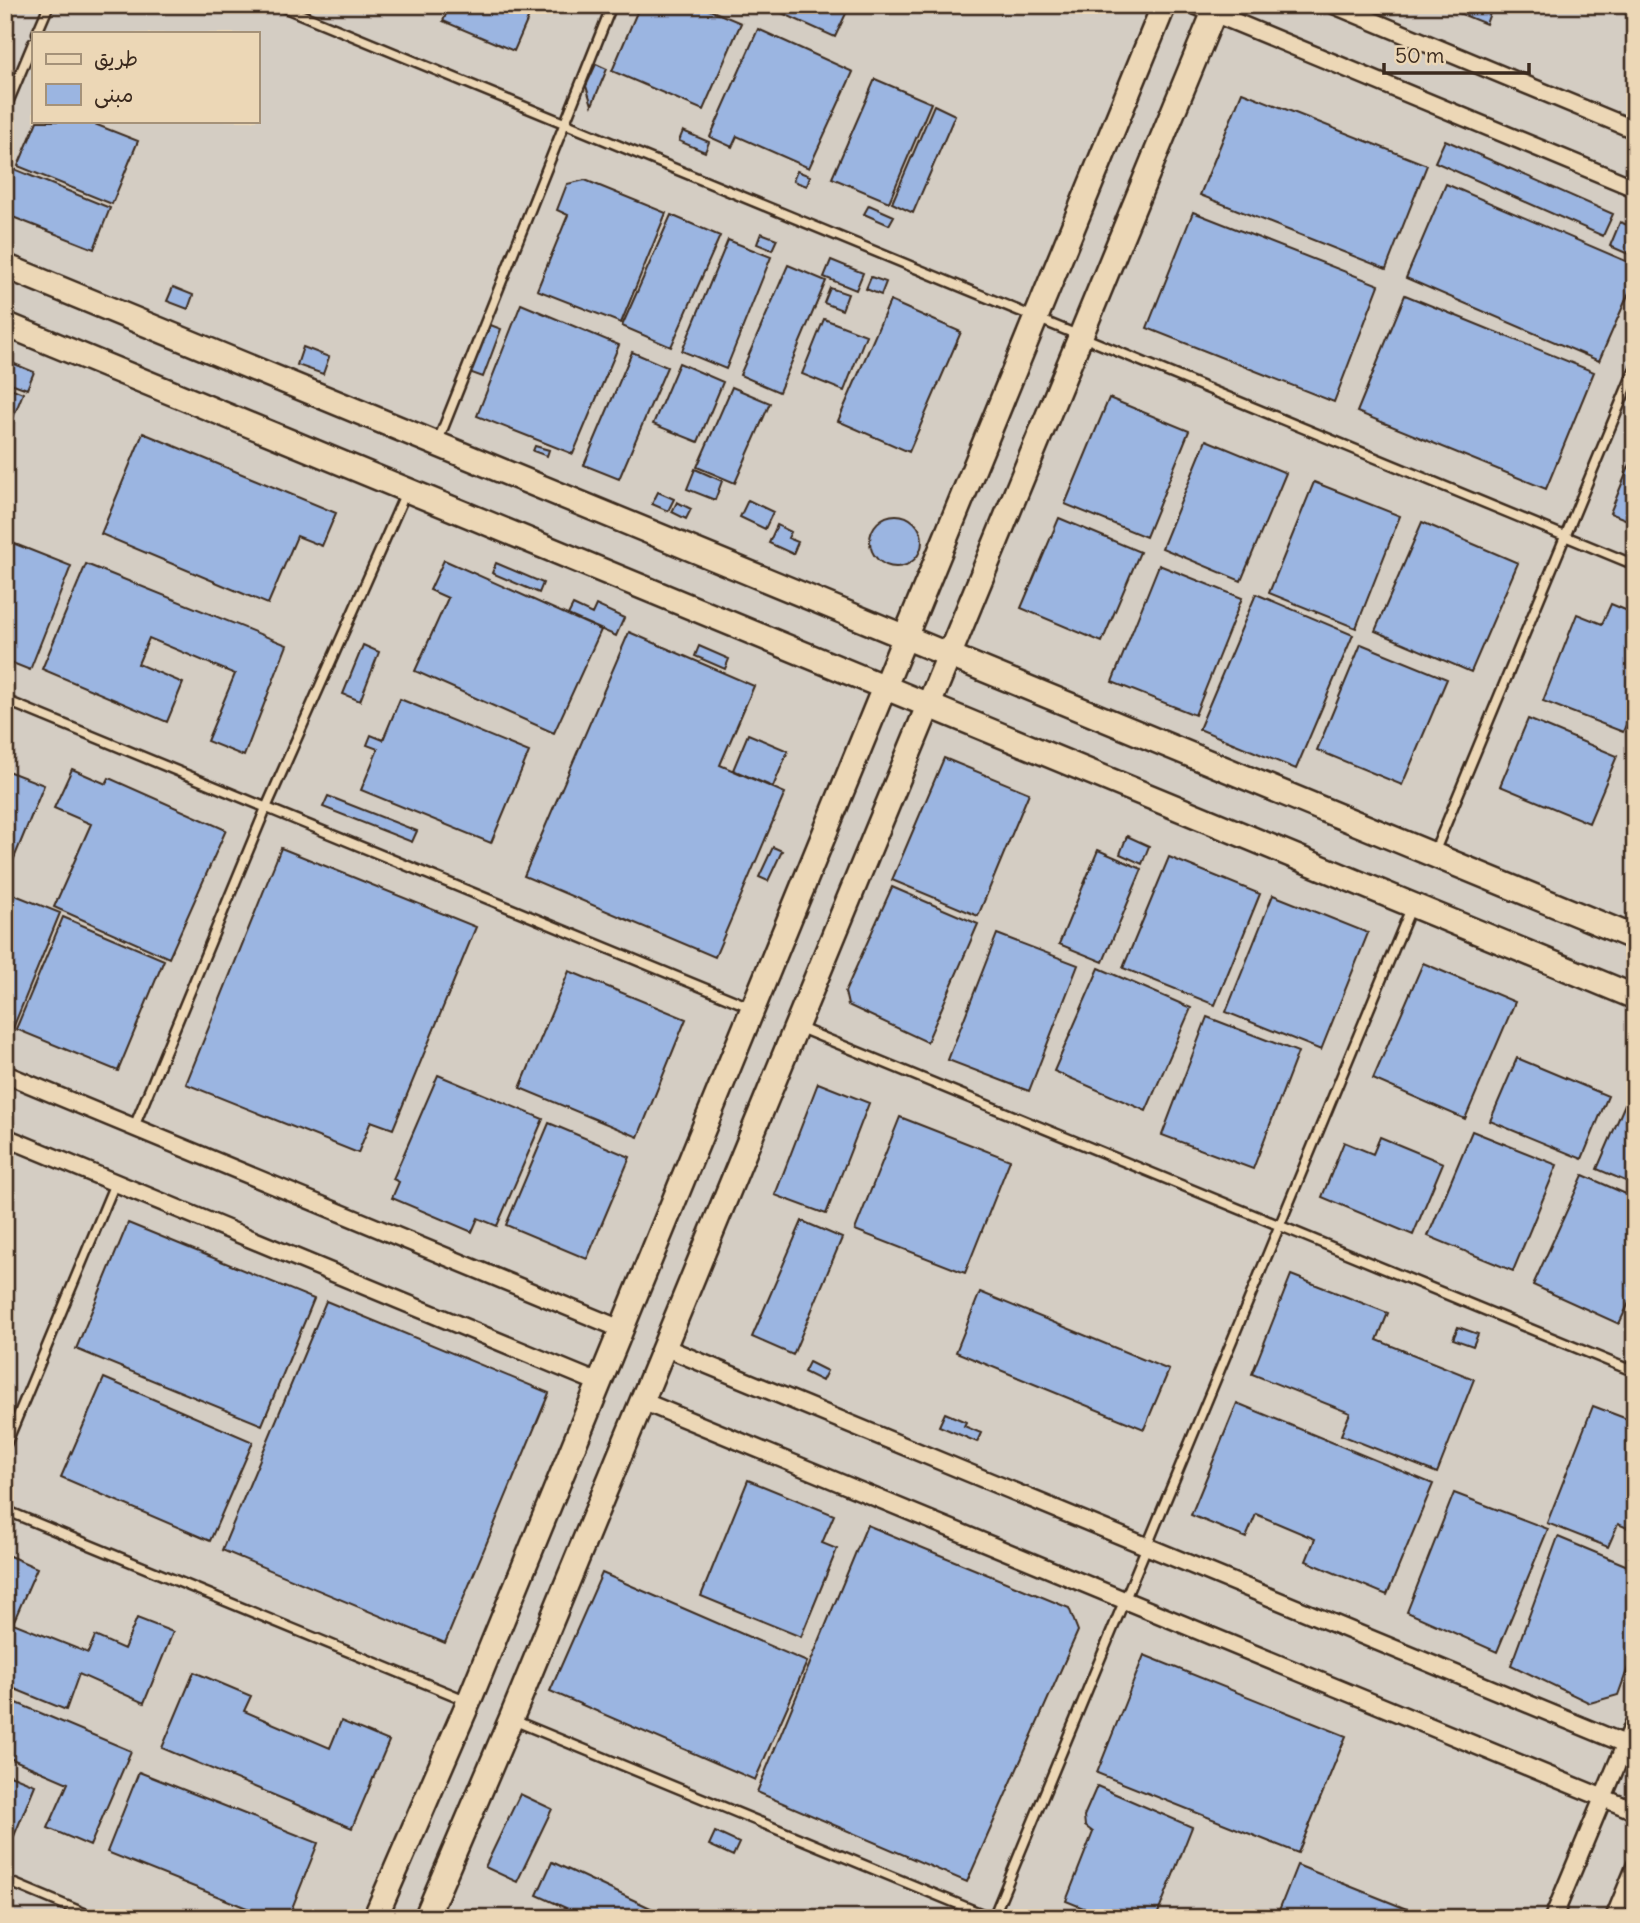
<svg xmlns="http://www.w3.org/2000/svg" width="1640" height="1923" font-family="Delius,'Playpen Sans Arabic',sans-serif">
<rect width="100%" height="100%" fill="#ecd7b6"/>
<filter id="ink" filterUnits="userSpaceOnUse"><feTurbulence type="fractalNoise" baseFrequency=".0143" numOctaves="2"/><feDisplacementMap in="SourceGraphic" scale="14" xChannelSelector="R" yChannelSelector="G"/><feConvolveMatrix kernelMatrix="1 2 1 2 8 2 1 2 1" color-interpolation-filters="sRGB"/></filter>
<g filter="url(#ink)">
<path fill="#d4cdc3" fill-rule="evenodd" d="M 5,5 L 1635,5 L 1635,1918 L 5,1918 ZM 33,33 L 257,33 L 257,121 L 33,121 Z"/>
<path fill="#9bb5e1" stroke="#3b2a1e" stroke-width="2" d="M 450,5 L 534,5 L 514,51 L 443,21 Z
M 640,5 L 698,5 L 741,23 L 703,110 L 612,71 Z
M 764,5 L 850,5 L 835,37 Z
M 1439,5 L 1493,5 L 1486,24 Z
M 1602,5 L 1635,5 L 1635,17 Z
M 758,29 L 853,72 L 809,168 L 737,136 L 732,147 L 710,137 Z
M 596,64 L 607,69 L 592,105 L 586,86 Z
M 875,79 L 931,103 L 889,202 L 832,178 Z
M 1242,92 L 1427,165 L 1386,269 L 1200,195 Z
M 934,105 L 955,115 L 913,213 L 892,203 Z
M 37,121 L 87,121 L 138,141 L 112,204 L 18,166 Z
M 683,131 L 709,142 L 705,152 L 679,141 Z
M 1445,140 L 1613,214 L 1603,236 L 1435,162 Z
M 14,169 L 110,208 L 94,249 L 5,214 L 5,190 Z
M 797,171 L 810,176 L 807,186 L 793,181 Z
M 585,180 L 666,213 L 621,323 L 537,290 L 568,215 L 557,210 L 567,184 Z
M 1446,184 L 1635,265 L 1635,279 L 1599,361 L 1406,278 Z
M 869,205 L 894,216 L 889,225 L 864,214 Z
M 1193,212 L 1379,285 L 1334,402 L 1147,328 Z
M 671,215 L 720,236 L 671,347 L 622,326 Z
M 1620,222 L 1635,228 L 1635,257 L 1610,246 Z
M 761,233 L 777,239 L 772,250 L 757,244 Z
M 728,240 L 771,257 L 726,369 L 682,351 Z
M 831,260 L 863,273 L 856,290 L 824,277 Z
M 788,265 L 826,281 L 779,392 L 740,375 Z
M 871,277 L 886,282 L 881,295 L 866,289 Z
M 173,287 L 193,295 L 188,309 L 167,301 Z
M 830,288 L 848,294 L 842,310 L 824,303 Z
M 1405,295 L 1594,372 L 1546,489 L 1357,412 Z
M 890,301 L 961,332 L 909,452 L 838,421 Z
M 521,304 L 619,345 L 573,454 L 477,416 Z
M 824,319 L 866,335 L 844,391 L 802,374 Z
M 488,324 L 501,329 L 483,377 L 469,372 Z
M 303,347 L 329,357 L 323,374 L 297,365 Z
M 632,352 L 667,367 L 619,479 L 584,465 Z
M 5,360 L 34,372 L 27,389 L 5,381 Z
M 679,363 L 723,382 L 698,442 L 653,424 Z
M 5,386 L 23,393 L 5,438 Z
M 732,387 L 770,403 L 735,483 L 697,467 Z
M 1109,398 L 1189,431 L 1146,537 L 1065,504 Z
M 143,433 L 336,513 L 322,546 L 297,536 L 268,604 L 101,534 Z
M 1206,440 L 1286,473 L 1241,581 L 1162,548 Z
M 535,446 L 549,450 L 547,456 L 533,451 Z
M 1635,452 L 1635,523 L 1610,513 Z
M 695,469 L 722,481 L 715,500 L 687,489 Z
M 1314,482 L 1400,516 L 1356,628 L 1269,593 Z
M 658,492 L 674,499 L 668,511 L 652,504 Z
M 748,500 L 773,512 L 765,529 L 740,517 Z
M 677,502 L 691,509 L 686,519 L 672,512 Z
M870 541a26 26 0 1 1 52 0a26 26 0 1 1-52 0Z
M 1059,518 L 1140,552 L 1102,642 L 1021,608 Z
M 1422,522 L 1518,563 L 1471,672 L 1375,631 Z
M 777,525 L 791,532 L 788,538 L 798,542 L 793,554 L 769,543 Z
M 5,540 L 71,566 L 30,670 L 5,660 Z
M 444,560 L 601,630 L 554,733 L 415,671 L 448,598 L 430,590 Z
M 496,563 L 543,583 L 539,593 L 492,573 Z
M 86,564 L 287,645 L 244,756 L 207,741 L 235,674 L 149,638 L 138,664 L 183,683 L 167,722 L 42,669 Z
M 1159,565 L 1242,598 L 1195,715 L 1112,682 Z
M 1256,594 L 1353,635 L 1296,769 L 1199,729 Z
M 1611,604 L 1635,614 L 1635,704 L 1623,732 L 1543,701 L 1577,614 L 1602,624 Z
M 573,605 L 592,614 L 596,605 L 624,618 L 616,636 L 568,615 Z
M 629,632 L 754,686 L 720,765 L 785,793 L 715,957 L 524,876 Z
M 1361,644 L 1447,679 L 1402,785 L 1317,750 Z
M 363,645 L 379,652 L 360,701 L 343,694 Z
M 699,646 L 729,659 L 725,669 L 695,656 Z
M 400,699 L 529,752 L 491,843 L 361,790 L 378,749 L 367,745 L 371,735 L 383,740 Z
M 1528,719 L 1617,756 L 1589,823 L 1500,786 Z
M 748,734 L 788,751 L 773,787 L 733,770 Z
M 944,758 L 1029,793 L 978,916 L 892,880 Z
M 72,769 L 106,784 L 109,778 L 226,830 L 169,958 L 54,907 L 91,824 L 54,808 Z
M 5,770 L 44,785 L 6,878 L 5,878 Z
M 328,796 L 417,831 L 412,842 L 323,807 Z
M 1127,836 L 1149,846 L 1142,864 L 1120,854 Z
M 773,847 L 782,851 L 768,881 L 759,877 Z
M 281,848 L 476,927 L 393,1129 L 371,1121 L 358,1153 L 186,1084 Z
M 1098,850 L 1142,869 L 1103,962 L 1059,944 Z
M 1169,857 L 1260,894 L 1215,1005 L 1123,968 Z
M 892,887 L 978,924 L 927,1042 L 848,1005 L 845,992 Z
M 5,891 L 60,913 L 13,1028 L 5,1025 Z
M 1273,895 L 1368,933 L 1321,1050 L 1226,1012 Z
M 63,917 L 164,960 L 118,1071 L 16,1029 Z
M 997,934 L 1078,965 L 1029,1091 L 948,1060 Z
M 1423,963 L 1515,1002 L 1465,1119 L 1373,1079 Z
M 1099,968 L 1191,1008 L 1146,1111 L 1054,1071 Z
M 569,971 L 686,1019 L 638,1137 L 520,1088 Z
M 1207,1017 L 1298,1052 L 1253,1169 L 1162,1135 Z
M 1517,1058 L 1608,1096 L 1582,1159 L 1490,1121 Z
M 438,1075 L 543,1119 L 497,1226 L 478,1218 L 472,1232 L 392,1198 L 399,1182 L 393,1179 Z
M 1635,1081 L 1635,1185 L 1597,1169 Z
M 818,1083 L 869,1103 L 826,1214 L 775,1195 Z
M 900,1117 L 1010,1160 L 965,1273 L 855,1230 Z
M 549,1123 L 630,1157 L 587,1259 L 506,1225 Z
M 1472,1131 L 1557,1165 L 1513,1271 L 1428,1236 Z
M 1380,1137 L 1443,1163 L 1413,1235 L 1322,1197 L 1344,1142 L 1373,1154 Z
M 1583,1175 L 1635,1198 L 1635,1290 L 1619,1324 L 1533,1285 Z
M 802,1221 L 842,1238 L 793,1355 L 752,1337 Z
M 128,1223 L 314,1299 L 262,1425 L 76,1349 Z
M 1291,1275 L 1388,1313 L 1377,1340 L 1474,1379 L 1437,1473 L 1341,1435 L 1350,1413 L 1252,1374 Z
M 980,1292 L 1169,1370 L 1144,1429 L 956,1352 Z
M 326,1301 L 549,1393 L 445,1643 L 222,1550 Z
M 1458,1327 L 1478,1334 L 1473,1346 L 1453,1339 Z
M 809,1362 L 827,1371 L 822,1381 L 804,1372 Z
M 104,1378 L 253,1442 L 210,1541 L 61,1477 Z
M 1237,1403 L 1433,1484 L 1387,1595 L 1306,1561 L 1315,1539 L 1256,1514 L 1246,1538 L 1191,1515 Z
M 1593,1406 L 1635,1422 L 1635,1531 L 1618,1524 L 1608,1547 L 1547,1523 Z
M 945,1413 L 966,1422 L 964,1426 L 981,1433 L 977,1442 L 939,1426 Z
M 748,1480 L 834,1515 L 822,1543 L 837,1549 L 801,1637 L 701,1596 Z
M 1454,1493 L 1548,1529 L 1497,1652 L 1407,1612 Z
M 867,1525 L 1069,1608 L 1078,1631 L 967,1882 L 757,1792 Z
M 1558,1537 L 1635,1569 L 1635,1648 L 1618,1695 L 1590,1703 L 1511,1665 Z
M 5,1554 L 37,1568 L 13,1623 L 88,1653 L 95,1636 L 124,1649 L 137,1618 L 173,1632 L 144,1703 L 79,1674 L 66,1710 L 5,1685 Z
M 602,1573 L 807,1662 L 755,1780 L 550,1691 Z
M 1144,1655 L 1346,1736 L 1298,1853 L 1097,1773 Z
M 194,1672 L 251,1696 L 244,1711 L 330,1748 L 341,1721 L 389,1741 L 352,1828 L 162,1748 Z
M 5,1698 L 131,1751 L 90,1846 L 48,1828 L 68,1783 L 5,1756 Z
M 139,1772 L 318,1843 L 288,1918 L 272,1918 L 107,1852 Z
M 5,1773 L 35,1785 L 12,1841 L 5,1838 Z
M 1097,1786 L 1192,1827 L 1156,1918 L 1108,1918 L 1066,1901 L 1093,1832 L 1085,1826 L 1084,1816 Z
M 520,1794 L 552,1809 L 517,1882 L 485,1867 Z
M 715,1832 L 739,1843 L 733,1856 L 709,1845 Z
M 552,1862 L 672,1918 L 588,1918 L 537,1895 Z
M 1297,1865 L 1429,1918 L 1276,1918 Z"/>
<g fill="none" stroke-linecap="round" stroke-linejoin="round">
<defs>
<path id="lane" d="M 278,5 L 1635,565
M 37,33 L 49,5
M 5,110 L 33,43
M 438,441 L 612,5
M 5,700 L 750,1007
M 1434,853 L 1635,368
M 800,1028 L 1635,1372
M 134,1127 L 266,808 L 406,492
M 5,1447 L 115,1183
M 5,1510 L 468,1701
M 513,1720 L 992,1918
M 5,1880 L 96,1918
M 993,1918 L 1411,908"/>
<path id="street" d="M 1194,5 L 1635,188
M 1334,5 L 1635,130
M 5,1074 L 621,1329
M 5,1137 L 599,1383
M 664,1347 L 1635,1748
M 642,1401 L 1635,1811
M 1553,1918 L 1635,1721
M 1614,1918 L 1635,1867"/>
<path id="secondary" d="M 5,266 L 1635,938
M 5,324 L 1635,997
M 375,1918 L 469,1701 L 1164,5
M 426,1918 L 511,1719 L 1217,5"/>
</defs>
<use href="#lane" stroke="#3b2a1e" stroke-width="13"/>
<use href="#street" stroke="#3b2a1e" stroke-width="21"/>
<use href="#secondary" stroke="#3b2a1e" stroke-width="28"/>
<use href="#lane" stroke="#ecd7b6" stroke-width="8"/>
<use href="#street" stroke="#ecd7b6" stroke-width="16"/>
<use href="#secondary" stroke="#ecd7b6" stroke-width="23"/>
</g>
</g>
<rect width="1640" height="1923" fill="none" stroke="#ecd7b6" stroke-width="28"/>
<rect x="14" y="14" width="1612" height="1895" fill="none" stroke="#3b2a1e" stroke-width="2.5" filter="url(#ink)"/>
<rect x="32" y="32" width="228" height="91" fill="#ecd7b6" stroke="#a59279" stroke-width="2"/>
<rect x="46" y="54" width="35" height="10" fill="#ecd7b6" stroke="#a59279" stroke-width="2"/>
<text x="94" y="66" font-size="21" fill="#3b2a1e">طريق</text>
<rect x="46" y="84" width="35" height="21" fill="#9bb5e1" stroke="#a59279" stroke-width="2"/>
<text x="94" y="102" font-size="21" fill="#3b2a1e">مبنى</text>
<path d="M1384 63v10h145v-10" fill="none" stroke="#3b2a1e" stroke-width="3.5"/>
<text x="1395" y="63" font-size="21" fill="#3b2a1e" stroke="#ecd7b6" stroke-width="5" paint-order="stroke">50 m</text>
</svg>
